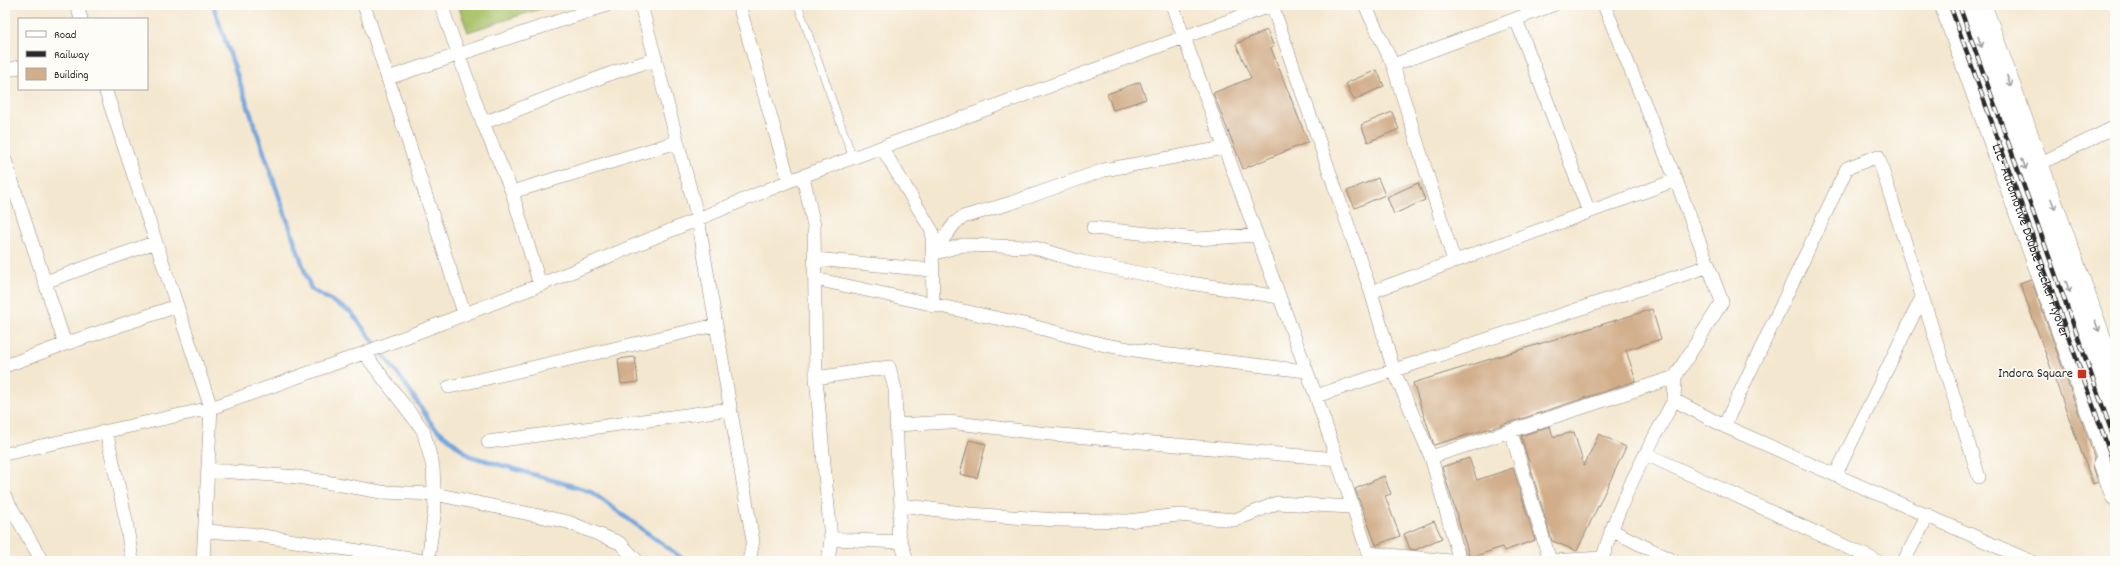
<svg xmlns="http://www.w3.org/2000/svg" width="2120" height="566" font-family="Dekko,sans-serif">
<rect width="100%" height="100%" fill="#fdfcf7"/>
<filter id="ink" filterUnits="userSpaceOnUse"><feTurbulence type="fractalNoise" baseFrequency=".025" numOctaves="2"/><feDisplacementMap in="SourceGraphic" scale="8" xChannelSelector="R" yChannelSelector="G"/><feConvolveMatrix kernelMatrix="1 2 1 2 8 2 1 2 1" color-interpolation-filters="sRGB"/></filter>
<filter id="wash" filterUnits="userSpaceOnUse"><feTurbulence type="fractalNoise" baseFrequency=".012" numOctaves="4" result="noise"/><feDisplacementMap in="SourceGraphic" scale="16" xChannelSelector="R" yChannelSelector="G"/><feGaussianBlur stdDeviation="0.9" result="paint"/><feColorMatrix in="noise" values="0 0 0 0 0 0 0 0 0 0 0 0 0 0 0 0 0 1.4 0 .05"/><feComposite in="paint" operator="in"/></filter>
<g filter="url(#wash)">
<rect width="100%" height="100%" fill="#f4e7cf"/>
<path fill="#a7c168" stroke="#69764a" d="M 458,5 L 552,5 L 468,32 Z"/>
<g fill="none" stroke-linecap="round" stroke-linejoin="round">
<path stroke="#73a5de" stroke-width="4.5" d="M 213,5 L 311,289 L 351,312 L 406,385 L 433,426 L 470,456 L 590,491 L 683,559 L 691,561"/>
</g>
<g id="blocks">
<path fill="#d1ad89" d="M 1267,30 L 1274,47 L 1271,48 L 1308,142 L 1243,169 L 1213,93 L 1251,78 L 1236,44 Z
M 1377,70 L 1384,86 L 1354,100 L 1346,83 Z
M 1140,82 L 1146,99 L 1113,110 L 1107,94 Z
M 1392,112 L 1399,129 L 1368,142 L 1361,125 Z
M 1378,178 L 1385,195 L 1355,208 L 1347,191 Z
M 1418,183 L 1425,200 L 1394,214 L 1387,197 Z
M 2031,279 L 2094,456 L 2093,466 L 2098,482 L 2093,484 L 2020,283 Z
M 1652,309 L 1661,339 L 1626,350 L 1636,381 L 1515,421 L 1434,445 L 1413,383 Z
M 635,357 L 638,382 L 621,384 L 618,359 Z
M 1550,426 L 1553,437 L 1574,432 L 1584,466 L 1599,434 L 1626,447 L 1577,551 L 1552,541 L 1521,436 Z
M 969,440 L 986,444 L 977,478 L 960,474 Z
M 1469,458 L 1477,480 L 1513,468 L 1535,540 L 1504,551 L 1502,547 L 1470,558 L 1442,467 Z
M 1384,476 L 1391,494 L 1385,496 L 1400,536 L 1376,545 L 1355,489 Z
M 1434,521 L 1442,538 L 1415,550 L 1410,549 L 1404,534 Z"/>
</g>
</g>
<g filter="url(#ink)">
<use href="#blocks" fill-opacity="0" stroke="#90897d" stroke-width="1"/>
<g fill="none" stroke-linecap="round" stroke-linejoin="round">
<defs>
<path id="lane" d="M 798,5 L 853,158"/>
<path id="street" d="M 77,5 L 81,19
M 364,5 L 464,313
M 441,5 L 483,123 L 512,192 L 540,285
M 641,5 L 698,219 L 753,541 L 749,561
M 739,5 L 789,181
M 1172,5 L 1316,396 L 1709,266
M 1272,5 L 1371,292 L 1394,371 L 1431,457 L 1675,377
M 1365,5 L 1393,65
M 1604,5 L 1676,180 L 1722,302 L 1675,377 L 1674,400
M 1516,19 L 1589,212
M 5,71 L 19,67
M 388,78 L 607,5
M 483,123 L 612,73 L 656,59
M 882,148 L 932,231 L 933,306
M 5,160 L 65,344 L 5,366
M 2039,164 L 2115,127
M 803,176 L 814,226 L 816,378 L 889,367 L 895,389 L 898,467 L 901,505 L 898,532 L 907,561
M 512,192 L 677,142
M 1093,228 L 1197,239 L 1256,235
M 932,254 L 963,245 L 1032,247 L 1082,262 L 1190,283 L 1279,297
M 932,254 L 955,223 L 963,217 L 1011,203 L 1104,170 L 1224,148
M 815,259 L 932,270
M 1454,261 L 1393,65 L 1553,5
M 815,279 L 1028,325 L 1105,345 L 1153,353 L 1306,371
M 45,282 L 156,242
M 1371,292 L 1676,180
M 65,344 L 177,306
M 364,353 L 423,430 L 433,467 L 435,508 L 428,561
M 816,378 L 831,539 L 901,542
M 449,387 L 716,325
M 1316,396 L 1368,553 L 1450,561
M 896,425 L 949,422 L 1039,433 L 1337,459
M 1724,426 L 1847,168 L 1878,156 L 1979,477
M 106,431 L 126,520 L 132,561
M 1511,432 L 1550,561
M 488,442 L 730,409
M 5,454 L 211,408 L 105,89
M 1646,454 L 1877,561
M 1431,457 L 1460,561
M 208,470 L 298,477 L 381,492 L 435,494 L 568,522 L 620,543 L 637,561
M 1836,474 L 1922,297
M 5,497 L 42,561
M 901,505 L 969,514 L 1057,520 L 1128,521 L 1178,515 L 1235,520 L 1277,503 L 1352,507
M 1611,530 L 1674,561
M 205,531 L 250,534 L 423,561
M 203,561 L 211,408 L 364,353 L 540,285 L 789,181 L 1272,5
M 828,561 L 831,539
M 1551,561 L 1603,558
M 1602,561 C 1617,504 1647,451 1674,400 L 1724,426 L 2030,561
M 1904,561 L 1928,515"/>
<path id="secondary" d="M 1982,5 L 2115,376
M 2103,463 L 2115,496"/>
<g id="primary">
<path id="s1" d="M 1945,5 L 2115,478"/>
<path d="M 1967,5 L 2115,419"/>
</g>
</defs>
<use href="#lane" stroke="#90897d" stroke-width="8"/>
<use href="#street" stroke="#90897d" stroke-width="14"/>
<use href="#secondary" stroke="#90897d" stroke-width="20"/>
<use href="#primary" stroke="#90897d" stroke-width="22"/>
<use href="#lane" stroke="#fff" stroke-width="7"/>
<use href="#street" stroke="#fff" stroke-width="13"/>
<use href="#secondary" stroke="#fff" stroke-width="19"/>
<use href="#primary" stroke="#fff" stroke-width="21"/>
<defs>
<path id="rail" d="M 1950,5 L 2115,467
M 1959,5 L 2115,441"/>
</defs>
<use href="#rail" stroke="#2b2b2b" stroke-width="4.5"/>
<use href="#rail" stroke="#fdfcf7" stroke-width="3" stroke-dasharray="9" stroke-linecap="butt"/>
</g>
<defs><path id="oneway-shaft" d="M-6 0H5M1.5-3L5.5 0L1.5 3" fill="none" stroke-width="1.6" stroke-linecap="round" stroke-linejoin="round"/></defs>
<g stroke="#a0a0a0">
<use href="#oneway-shaft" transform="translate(1980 42) rotate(71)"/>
<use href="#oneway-shaft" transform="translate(2009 81) rotate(70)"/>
<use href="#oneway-shaft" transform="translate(2024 164) rotate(70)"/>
<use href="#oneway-shaft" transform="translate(2053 204) rotate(70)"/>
<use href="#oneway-shaft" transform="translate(2068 287) rotate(70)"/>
<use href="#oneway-shaft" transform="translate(2097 326) rotate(70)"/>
</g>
</g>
<rect fill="#c8321e" stroke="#fdfcf7" stroke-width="1.5" x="2077" y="369" width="10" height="10" rx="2"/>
<g text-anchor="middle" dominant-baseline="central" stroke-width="3.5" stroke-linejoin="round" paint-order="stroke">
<g font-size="14" fill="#2b2b2b" stroke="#fdfcf7">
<text stroke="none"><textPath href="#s1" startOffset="251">LIC- Automotive Double Decker Flyover</textPath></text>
</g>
<g font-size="14" fill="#2b2b2b" stroke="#fdfcf7" text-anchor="end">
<text x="2073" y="374">Indora Square</text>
</g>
</g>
<rect width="2120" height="566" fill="none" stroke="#fdfcf7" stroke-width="20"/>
<rect x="18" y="18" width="130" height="72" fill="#fdfcf7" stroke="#a9a8a5"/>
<rect x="26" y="31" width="20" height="6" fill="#ffffff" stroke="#a9a8a5"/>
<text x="54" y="38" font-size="12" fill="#2b2b2b">Road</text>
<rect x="26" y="51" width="20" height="6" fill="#2b2b2b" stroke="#a9a8a5"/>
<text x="54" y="58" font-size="12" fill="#2b2b2b">Railway</text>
<rect x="26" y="68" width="20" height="12" fill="#d1ad89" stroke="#a9a8a5"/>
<text x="54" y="78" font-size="12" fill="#2b2b2b">Building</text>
</svg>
